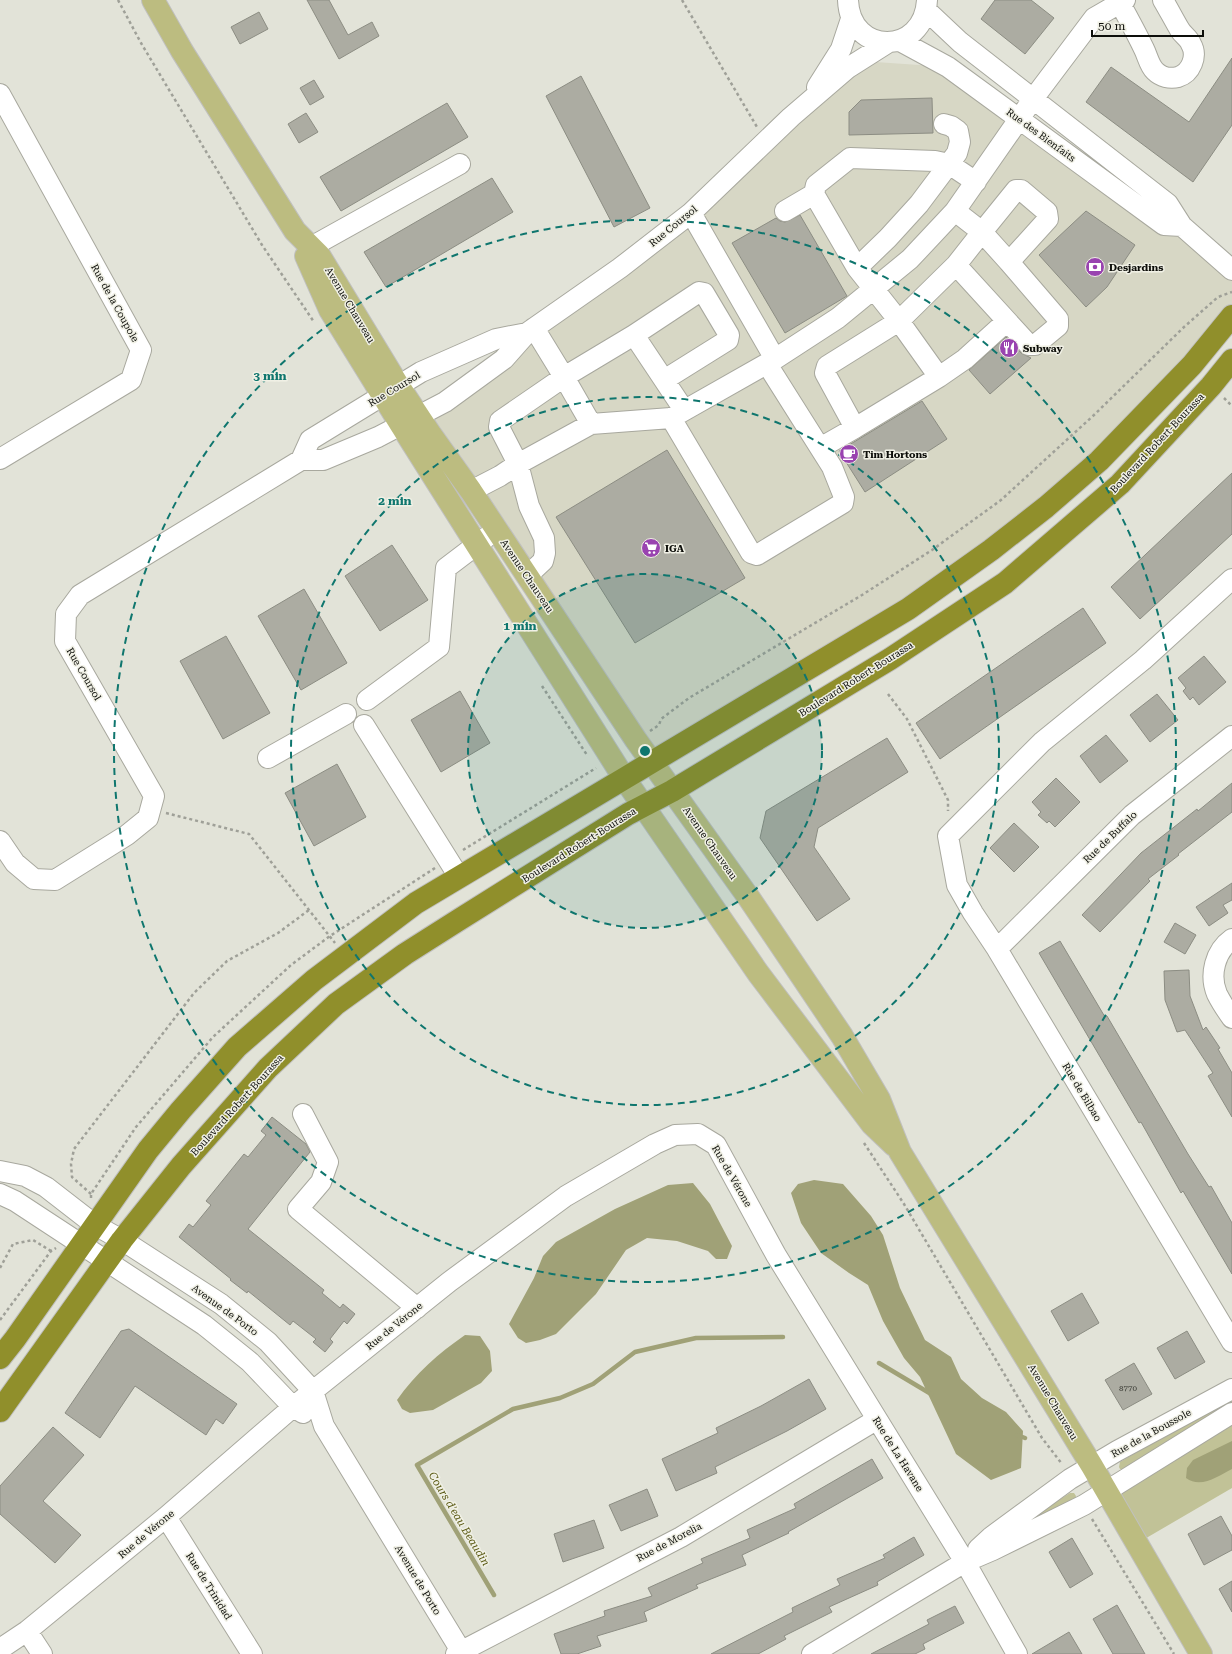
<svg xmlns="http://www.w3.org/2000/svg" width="1232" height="1654" font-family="'Roboto Serif',serif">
<rect width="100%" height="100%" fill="#e2e3d8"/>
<path fill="#d7d7c5" d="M 861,61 L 948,67 L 1232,270 L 1232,316 L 1046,507 L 652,761 L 419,415 L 556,312 Z"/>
<path fill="#c1c297" d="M 1227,1399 L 1232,1401 L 1232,1405 L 1124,1469 L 1120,1469 L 1119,1467 L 1120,1462 Z
M 1232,1413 L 1232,1488 L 1136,1544 L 1106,1491 Z
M 1070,1493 L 1074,1493 L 1076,1496 L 1075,1500 L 1031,1521 L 1038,1513 Z"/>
<path fill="#a0a177" d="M 814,1180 L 843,1184 L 871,1216 L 883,1235 L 900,1288 L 925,1340 L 951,1357 L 961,1379 L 982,1398 L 1006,1412 L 1023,1431 L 1021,1468 L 991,1480 L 956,1454 L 920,1377 L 904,1358 L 883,1321 L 868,1285 L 849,1273 L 821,1253 L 801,1223 L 791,1193 L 798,1184 Z
M 693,1183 L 710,1204 L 732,1246 L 727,1259 L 716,1259 L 708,1251 L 677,1241 L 647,1238 L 626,1250 L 596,1294 L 556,1334 L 540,1340 L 526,1343 L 518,1338 L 509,1324 L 534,1278 L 543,1256 L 556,1242 L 615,1209 L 668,1185 Z
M 465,1335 L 480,1336 L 490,1351 L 492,1371 L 481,1383 L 433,1410 L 410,1413 L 402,1409 L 397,1400 C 415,1374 439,1353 465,1335 Z
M 1232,1441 L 1232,1469 C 1218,1476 1201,1489 1186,1478 L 1187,1468 L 1193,1460 Z"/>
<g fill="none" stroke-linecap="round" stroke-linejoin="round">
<path stroke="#a0a177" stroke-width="4.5" d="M 879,1363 L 931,1394
M 1017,1435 L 1025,1438
M 494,1595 L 417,1465 L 513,1409 L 560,1398 L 593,1384 L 635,1352 L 696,1338 L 783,1337"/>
</g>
<path fill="#acaca2" stroke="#8c8d83" d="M 307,0 L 329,0 L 348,35 L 372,22 L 379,36 L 339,59 Z
M 995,0 L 1031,0 L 1054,18 L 1025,54 L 981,19 Z
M 259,12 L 268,29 L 240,44 L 231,27 Z
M 1232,58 L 1232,125 L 1193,182 L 1086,102 L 1111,67 L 1189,122 Z
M 581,76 L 650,208 L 614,227 L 546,96 Z
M 314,80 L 324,97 L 310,105 L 300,88 Z
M 932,98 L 933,133 L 849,135 L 849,112 L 861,100 Z
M 447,103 L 468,137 L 341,211 L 320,177 Z
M 306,113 L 318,132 L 299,143 L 288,124 Z
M 492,178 L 513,212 L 386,287 L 364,252 Z
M 1086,211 L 1135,245 L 1107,287 L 1086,307 L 1039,255 Z
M 800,215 L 847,296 L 785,333 L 732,243 L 776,218 L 780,221 L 785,222 Z
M 1006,337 L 1021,353 L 1031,358 L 990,394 L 969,370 Z
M 922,401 L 947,439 L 865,492 L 839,451 Z
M 667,450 L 745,578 L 635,643 L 556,517 Z
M 1232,473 L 1232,534 L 1140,619 L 1111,587 Z
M 392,545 L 428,600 L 380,631 L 345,576 Z
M 304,589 L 347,663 L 301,690 L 258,616 Z
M 1083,608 L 1106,643 L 940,759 L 916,723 Z
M 226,636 L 270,713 L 223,739 L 180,661 Z
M 1204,656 L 1226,682 L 1199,705 L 1193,697 L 1190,700 L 1183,691 L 1186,688 L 1178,678 Z
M 460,691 L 490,743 L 441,772 L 411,720 Z
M 1157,694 L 1178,720 L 1150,742 L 1130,715 Z
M 1106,735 L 1128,761 L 1100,783 L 1080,756 Z
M 887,738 L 908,772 L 818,828 L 814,847 L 850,899 L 817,921 L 760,838 L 766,811 Z
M 337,764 L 366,817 L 314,846 L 285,793 Z
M 1056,778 L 1080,802 L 1055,827 L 1049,821 L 1047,823 L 1038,815 L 1041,812 L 1032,802 Z
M 1232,783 L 1232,812 L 1178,854 L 1179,855 L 1148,879 L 1150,881 L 1100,932 L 1082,915 L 1141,853 L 1197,809 L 1198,811 Z
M 1014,823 L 1039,847 L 1014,872 L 990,848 Z
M 1232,883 L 1232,900 L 1223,905 L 1228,913 L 1209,926 L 1196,907 Z
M 1175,923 L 1196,935 L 1185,954 L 1164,942 Z
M 1060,941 L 1105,1017 L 1107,1016 L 1188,1154 L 1209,1187 L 1211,1186 L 1232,1223 L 1232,1274 L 1183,1191 L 1181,1193 L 1141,1122 L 1139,1123 L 1039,953 Z
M 1189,970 L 1190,996 L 1203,1030 L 1206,1027 L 1220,1048 L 1218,1049 L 1232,1073 L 1232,1117 L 1208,1076 L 1213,1073 L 1185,1030 L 1177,1032 L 1165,1000 L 1164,971 Z
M 272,1117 L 306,1144 L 310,1152 L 248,1229 L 324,1290 L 322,1293 L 340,1308 L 343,1304 L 355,1314 L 347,1324 L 344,1321 L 330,1339 L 333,1342 L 325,1352 L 313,1342 L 316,1339 L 293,1321 L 290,1325 L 248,1291 L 247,1293 L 230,1280 L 231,1279 L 179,1237 L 189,1224 L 193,1227 L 211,1205 L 206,1201 L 244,1154 L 248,1157 L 266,1135 L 261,1131 Z
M 1082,1293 L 1099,1323 L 1068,1341 L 1051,1311 Z
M 129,1329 L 237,1404 L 223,1424 L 216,1419 L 206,1435 L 135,1386 L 100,1438 L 65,1413 L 121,1331 Z
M 1187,1331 L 1205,1362 L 1175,1379 L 1157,1348 Z
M 1134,1363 L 1152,1394 L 1123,1410 L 1105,1380 Z
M 809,1379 L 826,1409 L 787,1431 L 715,1467 L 717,1473 L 676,1491 L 662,1459 L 718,1433 L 716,1428 L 761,1406 Z
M 53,1427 L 84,1455 L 43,1501 L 81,1535 L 55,1563 L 0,1514 L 0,1486 Z
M 872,1459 L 883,1478 L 788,1532 L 789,1533 L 742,1555 L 746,1565 L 696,1585 L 698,1588 L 644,1612 L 647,1621 L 597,1636 L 601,1646 L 577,1654 L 561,1654 L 554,1634 L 605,1616 L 604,1611 L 652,1596 L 648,1588 L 703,1563 L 701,1559 L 750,1538 L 747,1530 L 796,1508 L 794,1504 Z
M 647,1489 L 658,1516 L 621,1531 L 609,1505 Z
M 1221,1516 L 1232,1536 L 1232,1550 L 1204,1565 L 1188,1534 Z
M 594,1520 L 604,1548 L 563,1562 L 554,1534 Z
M 914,1537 L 924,1555 L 877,1582 L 878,1585 L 829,1607 L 832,1612 L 784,1636 L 786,1639 L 758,1654 L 711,1654 L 793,1612 L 792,1608 L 840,1585 L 837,1579 L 885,1558 L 883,1555 Z
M 1072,1538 L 1093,1574 L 1070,1588 L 1049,1552 Z
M 1232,1581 L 1232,1612 L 1219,1589 Z
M 1117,1605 L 1145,1654 L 1113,1654 L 1093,1619 Z
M 955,1606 L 964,1623 L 923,1644 L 925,1649 L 915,1654 L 871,1654 L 929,1624 L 927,1620 Z
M 1069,1632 L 1082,1654 L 1032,1654 Z"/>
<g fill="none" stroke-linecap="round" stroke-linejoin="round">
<defs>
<path id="minor" d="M 848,0 C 850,56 924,56 927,0
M 1120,3 C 1128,18 1137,34 1144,49 C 1148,57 1149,65 1155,71 C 1161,77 1170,79 1178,77 C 1191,73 1198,56 1191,44 C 1189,38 1183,35 1180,30 C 1174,20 1169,10 1163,0
M 926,10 L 960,42 L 1168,204 L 1182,226 L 1232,270
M 900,41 L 948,67 L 1164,225 L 1182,226
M 817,87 L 841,49 L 851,19
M 0,94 L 141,350 L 131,380 L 0,459
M 785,211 L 814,194
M 955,211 L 982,232 L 1016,190 L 1021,190 L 1047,212 L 1048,219 L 1009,262 L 1058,319 L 1058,326 L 1035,345 L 1029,345 L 956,265 L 982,232 L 1009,262
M 691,213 L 775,359
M 311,247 L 460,164
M 857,268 L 888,238 L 919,204 L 949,164 L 957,153 L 960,142 L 958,131 L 951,126 L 944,124
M 534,328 L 564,377 L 634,335
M 939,377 L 965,359 L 1007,321
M 664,380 L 728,340 L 729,335 L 704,293 L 699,292 L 634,335 L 684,410
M 671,418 L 751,553 L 757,555 L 843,503 L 844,497 L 832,467 L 767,364
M 855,428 L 939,377 L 899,321 L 857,268 L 814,194 L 816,185 L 850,158 L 935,161 L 949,164 L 976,182
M 820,448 L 855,428 L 825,373 L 827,366 L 899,321 L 956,265
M 301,460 L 310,440 L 421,372 L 496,339 L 527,333
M 471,491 L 500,476 L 518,464 L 591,424 L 671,418 L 775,359 L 838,318 L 910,259 L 955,211 L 1033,99 L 1094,18 L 1125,0
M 527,576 L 543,561 L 545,553 L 544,538 L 529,506 L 518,464 L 499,427 L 500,421 L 564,377 L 591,424
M 1232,579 L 1143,660 L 1042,742 L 948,836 L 957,885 L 973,913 L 997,949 L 1232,1342
M 367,700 L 439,647 L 446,568 L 496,530
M 364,725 L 459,877
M 268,758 L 346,714
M 0,841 L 15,863 L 34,879 L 55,880 L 127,835 L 148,818 L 154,796 L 65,641 L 66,614 L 80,595 L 301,460 L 323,460 L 378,437 L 445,402 L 504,359 L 527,333 L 620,268 L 691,213 L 791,117 L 848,68 L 889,42
M 1232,939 C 1215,951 1209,975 1217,994 C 1221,1002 1227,1011 1232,1018
M 997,949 L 1132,815 L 1232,736
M 303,1114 L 328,1162 L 321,1182 L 298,1209 L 417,1308
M 0,1171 L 25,1176 L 46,1187 L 95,1225 L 122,1240 L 221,1304 L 268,1342 L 313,1391 L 324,1426 L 461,1651
M 0,1194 L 15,1201 L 204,1325 L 250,1362 L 293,1407 L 303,1413
M 166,1517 L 252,1654
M 978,1549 L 991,1537 L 1070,1479 L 1117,1451 L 1232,1389
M 27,1631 L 42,1654
M 0,1649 L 27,1631 L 166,1517 L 293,1407 L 449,1282 L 566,1196 L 655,1144 L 675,1135 L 698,1134 L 716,1145 L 776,1255 L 965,1562 L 1017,1654
M 456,1654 L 681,1537 L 876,1420
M 812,1654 L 965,1562 L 993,1550 L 1084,1505 L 1232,1413"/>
<path id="major" d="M 153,0 L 182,51 L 295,231 L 319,255 L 398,385 L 431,435 L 471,491 L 636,740 L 749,898 L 842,1036 L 879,1099 L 900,1152 L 1092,1466 L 1201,1654
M 306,256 L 330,310 L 401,425 L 624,778 L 758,973 L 872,1124 L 894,1145"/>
<path id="highway" d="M 0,1358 L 15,1339 L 148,1150 L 181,1110 L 237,1047 L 314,980 L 416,903 L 908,609 L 991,550 L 1046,507 L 1099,461 L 1192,365 L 1232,316
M 0,1411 L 122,1240 L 181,1166 L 268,1068 L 336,1004 L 405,954 L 457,921 L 628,814 L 672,791 L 890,659 L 1005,583 L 1120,484 L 1211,386 L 1232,360"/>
</defs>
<use href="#minor" stroke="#a8a89e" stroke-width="22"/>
<use href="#major" stroke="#c0c0bf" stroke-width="24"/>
<use href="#highway" stroke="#c0c0bf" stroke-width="24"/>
<path stroke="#9fa098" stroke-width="2.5" stroke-dasharray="3 3" stroke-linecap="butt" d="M 118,0 L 141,43 L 262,245 L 314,322
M 682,0 L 757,127
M 1224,398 L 1232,406
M 542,686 L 587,755
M 888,694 L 907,719 L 948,800 L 948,811
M 650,731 L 659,725 L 661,719 L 689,698 L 862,595 L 932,550 L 1001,500 L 1094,415 L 1184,327 L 1218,297 L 1232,292
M 166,813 L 249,834 L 335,943
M 463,850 L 596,768
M 864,1143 L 904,1204 L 1042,1438 L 1062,1464
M 91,1194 L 72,1177 L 71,1164 L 74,1149 L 194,993 L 227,961 L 278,933 L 309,910
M 91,1198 L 91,1194 L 136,1127 L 213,1037 L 291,965 L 330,936 L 435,868
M 0,1268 L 13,1244 L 33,1240 L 51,1251
M 0,1320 L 51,1251 L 56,1248
M 1092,1519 L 1174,1654"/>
<use href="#minor" stroke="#fff" stroke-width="20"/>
<use href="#major" stroke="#bcbc80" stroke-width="22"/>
<use href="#highway" stroke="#908f2b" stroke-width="22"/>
</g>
<circle cx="645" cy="751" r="177" fill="#0f766e" fill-opacity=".12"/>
<g fill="none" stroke="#0f766e" stroke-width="2" stroke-dasharray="7 5">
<circle cx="645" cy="751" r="177"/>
<circle cx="645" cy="751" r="354"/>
<circle cx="645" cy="751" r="531"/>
</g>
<defs>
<symbol id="bank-disc" viewBox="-11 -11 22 22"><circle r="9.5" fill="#9943b0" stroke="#f0f0e5"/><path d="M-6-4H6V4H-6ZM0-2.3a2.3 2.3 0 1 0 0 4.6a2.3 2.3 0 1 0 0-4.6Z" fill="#fff"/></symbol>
<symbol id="restaurant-disc" viewBox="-11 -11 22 22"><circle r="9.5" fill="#9943b0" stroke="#f0f0e5"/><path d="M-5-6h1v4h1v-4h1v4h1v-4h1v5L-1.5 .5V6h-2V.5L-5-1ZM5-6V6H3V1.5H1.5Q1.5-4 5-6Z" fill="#fff"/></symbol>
<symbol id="cafe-disc" viewBox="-11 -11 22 22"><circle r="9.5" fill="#9943b0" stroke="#f0f0e5"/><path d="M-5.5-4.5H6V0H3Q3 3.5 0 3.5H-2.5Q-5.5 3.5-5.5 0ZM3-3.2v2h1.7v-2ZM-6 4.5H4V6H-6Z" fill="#fff"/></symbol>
<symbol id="supermarket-disc" viewBox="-11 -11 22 22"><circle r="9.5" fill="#9943b0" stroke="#f0f0e5"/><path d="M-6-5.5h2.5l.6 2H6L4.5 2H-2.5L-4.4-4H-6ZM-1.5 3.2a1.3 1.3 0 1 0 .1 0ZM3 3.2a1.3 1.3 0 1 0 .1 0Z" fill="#fff"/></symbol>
</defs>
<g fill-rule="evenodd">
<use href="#bank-disc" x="1084" y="256" width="22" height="22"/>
<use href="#restaurant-disc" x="998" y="337" width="22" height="22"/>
<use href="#cafe-disc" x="838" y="443" width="22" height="22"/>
<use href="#supermarket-disc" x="640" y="537" width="22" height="22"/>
</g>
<g text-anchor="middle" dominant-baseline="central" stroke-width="3" stroke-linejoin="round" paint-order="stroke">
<g font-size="8" fill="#353630">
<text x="1128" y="1388">8770</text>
</g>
<g font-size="10" fill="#0d0e0a" stroke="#f0f0e5">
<text transform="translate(1041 135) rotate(36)">Rue des Bienfaits</text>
<text transform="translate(673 226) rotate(-39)">Rue Coursol</text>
<text transform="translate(115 303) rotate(61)">Rue de la Coupole</text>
<text transform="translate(350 305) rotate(59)">Avenue Chauveau</text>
<text transform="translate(394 389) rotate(-31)">Rue Coursol</text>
<text transform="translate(1157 443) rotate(-47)">Boulevard Robert-Bourassa</text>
<text transform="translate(527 576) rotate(56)">Avenue Chauveau</text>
<text transform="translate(84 674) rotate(60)">Rue Coursol</text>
<text transform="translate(856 679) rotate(-32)">Boulevard Robert-Bourassa</text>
<text transform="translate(1110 837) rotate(-44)">Rue de Buffalo</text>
<text transform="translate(710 843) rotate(55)">Avenue Chauveau</text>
<text transform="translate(579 845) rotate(-32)">Boulevard Robert-Bourassa</text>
<text transform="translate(1082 1092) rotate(59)">Rue de Bilbao</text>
<text transform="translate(237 1105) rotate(-48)">Boulevard Robert-Bourassa</text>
<text transform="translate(732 1176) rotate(60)">Rue de Vérone</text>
<text transform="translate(225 1310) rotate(36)">Avenue de Porto</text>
<text transform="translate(394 1326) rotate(-39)">Rue de Vérone</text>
<text transform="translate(1053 1402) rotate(59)">Avenue Chauveau</text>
<text transform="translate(1151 1433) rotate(-29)">Rue de la Boussole</text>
<text transform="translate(898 1454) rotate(58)">Rue de La Havane</text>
<text transform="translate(146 1534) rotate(-40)">Rue de Vérone</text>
<text transform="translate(669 1542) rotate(-28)">Rue de Morelia</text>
<text transform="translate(418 1580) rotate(59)">Avenue de Porto</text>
<text transform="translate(209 1586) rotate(58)">Rue de Trinidad</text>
</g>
<g font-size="10" font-weight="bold" fill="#0d0e0a" stroke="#f0f0e5" text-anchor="start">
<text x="1109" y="267">Desjardins</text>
<text x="1023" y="348">Subway</text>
<text x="863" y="454">Tim Hortons</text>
<text x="665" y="548">IGA</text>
</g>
<g font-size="11" font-style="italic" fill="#5c5b16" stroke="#f0f0e5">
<text transform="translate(459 1519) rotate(59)">Cours d'eau Beaudin</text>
</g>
</g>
<circle cx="645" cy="751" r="6" fill="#0f766e" stroke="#f0f0e5" stroke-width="2"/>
<g font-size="12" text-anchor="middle" font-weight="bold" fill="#0f766e" stroke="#f0f0e5" stroke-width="3" stroke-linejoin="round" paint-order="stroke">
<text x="270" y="380">3 min</text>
<text x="395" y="505">2 min</text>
<text x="520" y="630">1 min</text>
</g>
<path d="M1092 30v6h111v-6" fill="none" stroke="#0d0e0a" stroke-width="2"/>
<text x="1098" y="30" font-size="12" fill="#0d0e0a" stroke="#f0f0e5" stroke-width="3" paint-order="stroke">50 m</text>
</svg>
